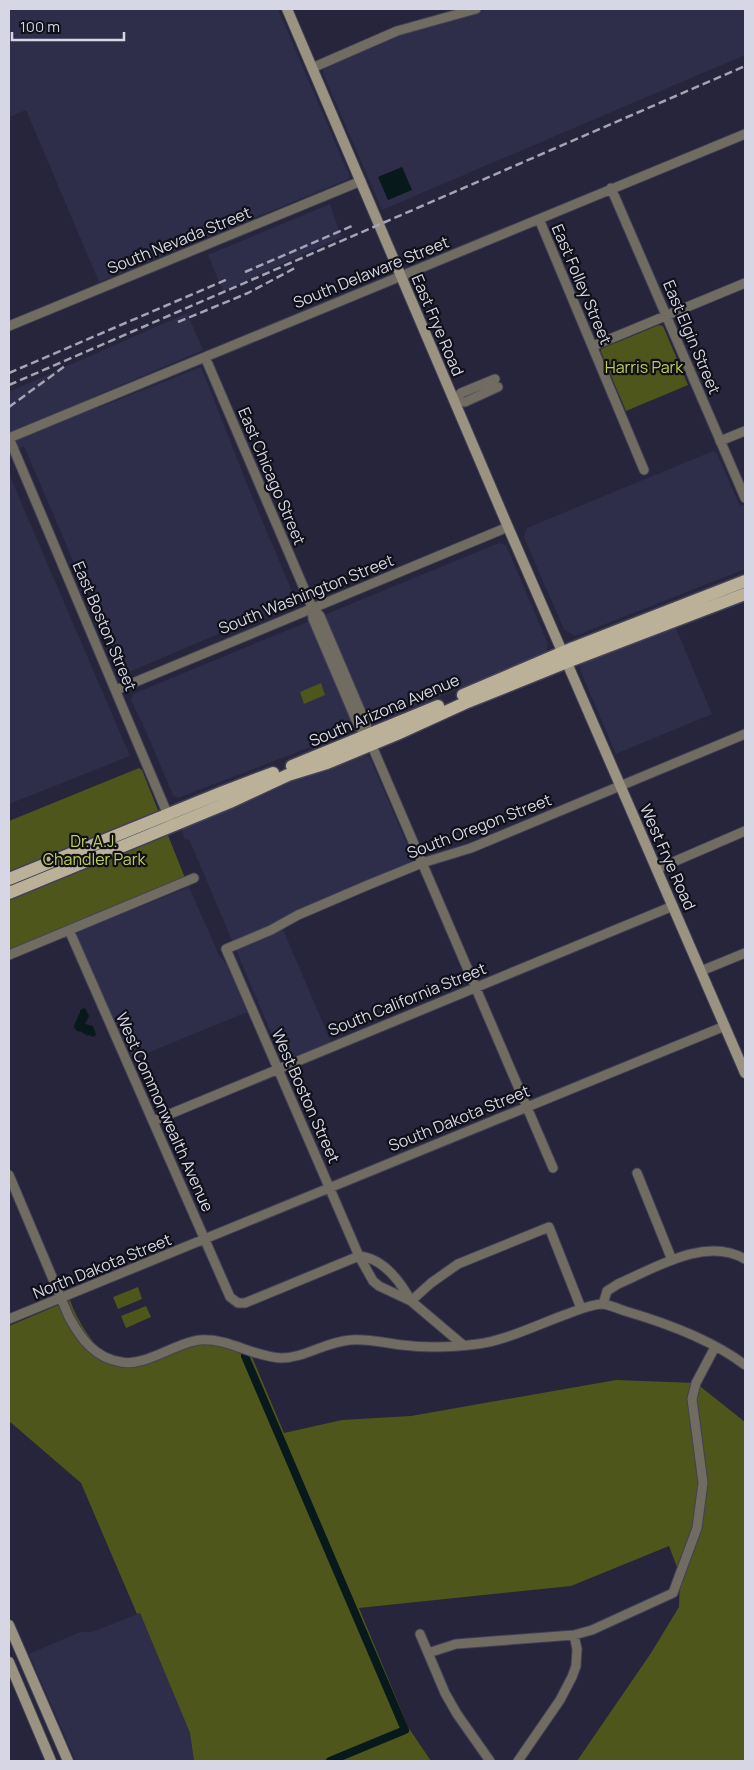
<svg xmlns="http://www.w3.org/2000/svg" width="754" height="1770" font-family="Manrope,sans-serif">
<rect width="100%" height="100%" fill="#26253b"/>
<path fill="#2f2e4a" d="M 9,9 L 278,9 L 350,177 L 346,180 L 99,282 L 26,110 L 9,117 Z
M 487,9 L 745,9 L 745,55 L 382,210 L 323,73 L 324,68 L 401,34 Z
M 330,204 L 341,237 L 223,291 L 208,255 Z
M 187,313 L 203,350 L 93,397 L 98,408 L 201,367 L 249,489 L 296,601 L 122,675 L 24,446 L 9,452 L 9,392 Z
M 713,451 L 717,453 L 718,456 L 740,506 L 745,504 L 745,569 L 575,636 L 564,629 L 525,540 L 524,537 L 527,528 Z
M 9,474 L 130,756 L 9,804 Z
M 499,543 L 506,545 L 548,644 L 546,653 L 373,724 L 367,720 L 354,725 L 352,731 L 178,798 L 173,795 L 145,729 L 131,700 L 133,694 Z
M 675,626 L 712,714 L 616,754 L 581,672 L 580,666 L 586,660 Z
M 362,755 L 368,756 L 370,758 L 412,856 L 412,860 L 407,864 L 300,909 L 279,920 L 331,1042 L 291,1059 L 286,1059 L 280,1054 L 189,839 L 185,840 L 182,831 L 183,827 L 287,781 Z
M 189,887 L 219,955 L 226,964 L 247,1012 L 133,1059 L 104,1002 L 78,942 L 76,934 L 81,930 Z
M 140,1613 L 190,1733 L 194,1761 L 76,1761 L 29,1654 L 80,1632 L 92,1632 Z"/>
<path fill="#4e561b" d="M 659,325 L 663,326 L 688,385 L 626,411 L 601,352 L 601,349 Z
M 321,683 L 325,695 L 304,704 L 300,692 Z
M 139,768 L 142,770 L 185,878 L 9,950 L 9,821 Z
M 138,1287 L 142,1299 L 118,1309 L 113,1297 Z
M 70,1300 C 78,1323 92,1342 108,1359 L 135,1361 L 200,1340 L 249,1350 L 284,1433 L 342,1420 L 411,1416 L 616,1380 L 696,1383 L 745,1422 L 745,1761 L 577,1761 L 651,1653 L 679,1607 L 680,1575 L 669,1546 L 571,1586 L 359,1608 L 408,1727 L 431,1761 L 194,1761 L 190,1733 L 140,1613 L 137,1614 L 81,1483 L 9,1421 L 9,1326 Z
M 146,1306 L 151,1317 L 126,1328 L 121,1316 Z"/>
<path fill="#07191b" d="M 402,167 L 412,190 L 388,200 L 378,177 Z
M 85,1008 L 89,1016 L 85,1024 L 93,1026 L 96,1035 L 92,1037 L 90,1035 L 87,1036 L 86,1034 L 84,1034 L 82,1032 L 77,1031 L 74,1027 L 75,1023 L 77,1019 L 77,1018 L 80,1013 L 80,1010 Z"/>
<g fill="none" stroke-linecap="round" stroke-linejoin="round">
<path stroke="#07191b" stroke-width="8" d="M 245,1356 L 405,1730 L 330,1761"/>
<defs>
<path id="street" d="M 312,68 L 397,31 L 476,9
M 611,188 L 745,498
M 539,219 L 644,470
M 9,326 L 361,181
M 593,346 L 745,283
M 205,357 L 312,607 L 313,619 L 359,727 L 368,735
M 495,379 L 461,393 L 454,401 L 465,402 L 498,387
M 9,438 L 745,134
M 9,438 L 170,820
M 720,441 L 745,431
M 312,607 L 320,616 L 366,724 L 369,739 L 553,1168
M 116,690 L 508,527
M 657,869 L 745,831
M 69,930 L 230,1297 L 238,1303 L 245,1303 L 359,1256 C 383,1258 400,1281 411,1301
M 9,955 L 194,878
M 701,971 L 745,953
M 153,1121 L 673,906
M 637,1173 L 672,1260
M 9,1175 L 69,1317 C 81,1339 95,1358 121,1362 C 146,1367 176,1342 200,1340 C 229,1338 253,1357 281,1358 C 305,1358 325,1342 350,1340 C 367,1338 385,1343 402,1345 C 425,1348 455,1347 478,1344 C 507,1340 539,1324 567,1314 C 578,1310 592,1304 603,1304 C 610,1305 619,1309 625,1311 C 666,1323 711,1339 745,1365
M 411,1301 L 431,1283 L 458,1264 L 549,1227 L 581,1308
M 603,1304 L 607,1291 L 618,1284 C 655,1268 705,1236 745,1259
M 9,1319 L 725,1026
M 463,1345 L 411,1301 L 379,1286 L 373,1281 L 359,1256 L 226,949 L 271,930 L 298,915 L 368,885 L 422,863 L 471,848 L 745,734
M 420,1634 L 445,1693 L 457,1714 L 490,1761
M 428,1653 L 456,1644 L 574,1635 L 592,1630 L 673,1593 L 697,1528 L 703,1483 L 692,1399 L 696,1383 L 715,1347
M 518,1761 L 560,1700 L 572,1677 L 576,1666 L 577,1649 L 574,1635"/>
<path id="secondary" d="M 287,9 L 508,527 L 745,1073
M 9,1625 L 68,1761
M 9,1662 L 51,1761"/>
<path id="primary" d="M 463,695 L 573,648 L 745,581
M 292,766 L 438,706
M 9,879 L 223,792 L 273,773
M 9,893 L 230,802 L 288,775 L 327,763 L 397,734 L 465,703 L 567,662 L 745,594"/>
</defs>
<use href="#street" stroke="#424156" stroke-width="11"/>
<use href="#secondary" stroke="#424156" stroke-width="12"/>
<use href="#primary" stroke="#424156" stroke-width="15"/>
<use href="#street" stroke="#716c61" stroke-width="9"/>
<use href="#secondary" stroke="#9b9381" stroke-width="10"/>
<use href="#primary" stroke="#bbb199" stroke-width="12"/>
<path stroke="#a4a4b5" stroke-width="2.5" stroke-dasharray="8 4" stroke-linecap="butt" d="M 245,272 L 352,226
M 178,322 L 248,293 L 295,268
M 9,373 L 228,279
M 9,385 L 745,66
M 9,407 L 65,366"/>
</g>
<g text-anchor="middle" dominant-baseline="central" stroke-width="4.5" stroke-linejoin="round" paint-order="stroke">
<g font-size="16" fill="#d6d6e5" stroke="#101019">
<text transform="translate(179 240) rotate(-22)">South Nevada Street</text>
<text transform="translate(371 272) rotate(-22)">South Delaware Street</text>
<text transform="translate(582 284) rotate(67)">East Folley Street</text>
<text transform="translate(438 325) rotate(67)">East Frye Road</text>
<text transform="translate(692 337) rotate(67)">East Elgin Street</text>
<text transform="translate(272 476) rotate(67)">East Chicago Street</text>
<text transform="translate(306 594) rotate(-22)">South Washington Street</text>
<text transform="translate(105 626) rotate(67)">East Boston Street</text>
<text transform="translate(384 710) rotate(-23)">South Arizona Avenue</text>
<text transform="translate(479 826) rotate(-21)">South Oregon Street</text>
<text transform="translate(668 857) rotate(66)">West Frye Road</text>
<text transform="translate(407 999) rotate(-22)">South California Street</text>
<text transform="translate(306 1096) rotate(66)">West Boston Street</text>
<text transform="translate(165 1112) rotate(66)">West Commonwealth Avenue</text>
<text transform="translate(459 1118) rotate(-22)">South Dakota Street</text>
<text transform="translate(102 1266) rotate(-22)">North Dakota Street</text>
</g>
<g font-size="16" fill="#c0d050" stroke="#101019">
<text x="644" y="367">Harris Park</text>
<text x="94" y="841">Dr. A.J.<tspan x="94" dy="18">Chandler Park</tspan></text>
</g>
</g>
<rect width="754" height="1770" fill="none" stroke="#d6d6e5" stroke-width="20"/>
<path d="M12 32v8h112v-8" fill="none" stroke="#d6d6e5" stroke-width="2.5"/>
<text x="20" y="32" font-size="15" fill="#d6d6e5" stroke="#101019" stroke-width="4" paint-order="stroke">100 m</text>
</svg>
